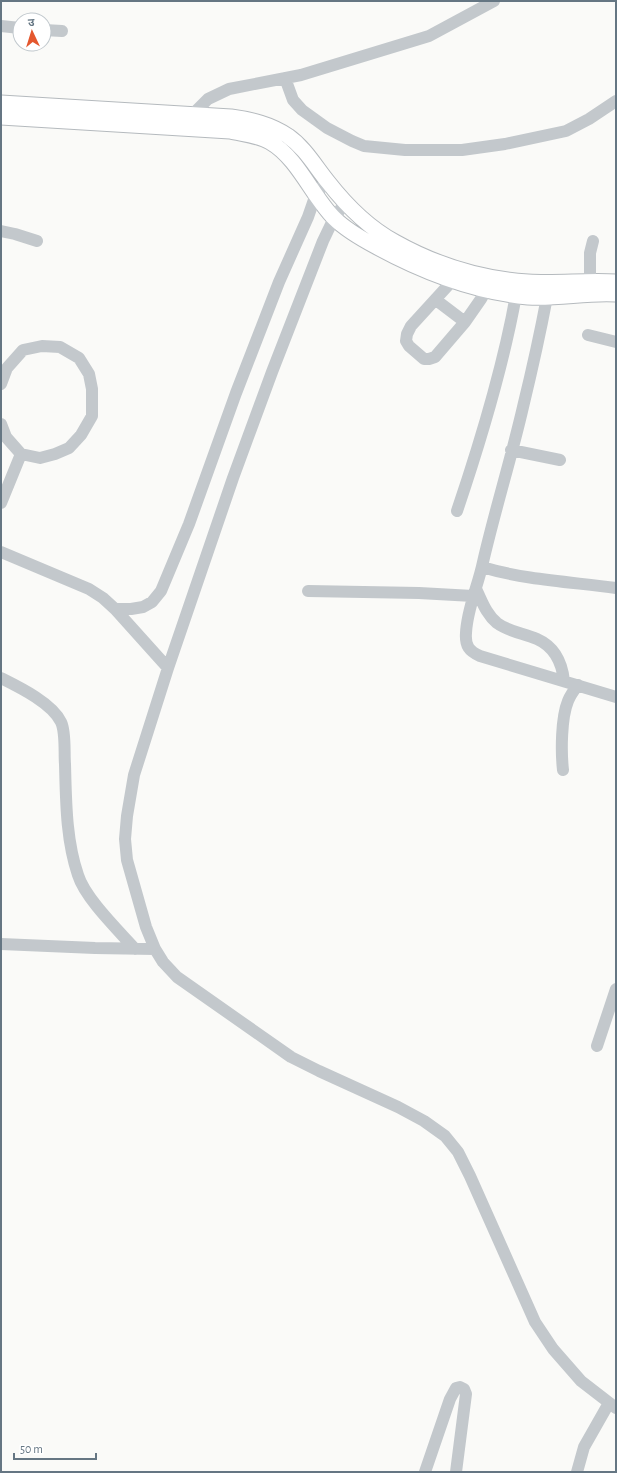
<svg xmlns="http://www.w3.org/2000/svg" width="617" height="1473" font-family="'Alegreya Sans','Noto Sans Devanagari',sans-serif">
<rect width="100%" height="100%" fill="#fafaf8"/>
<g fill="none" stroke-linecap="round" stroke-linejoin="round">
<defs>
<path id="major" d="M 1,103 L 231,117 C 252,120 270,124 288,136 C 305,148 315,166 328,182 C 346,205 369,228 395,242 C 436,265 482,279 528,282 C 557,284 587,280 616,282
M 1,117 L 230,131 C 243,134 258,135 270,142 C 298,158 312,196 334,218 C 346,230 362,239 377,247 C 423,272 476,292 528,297 C 558,299 587,292 616,294"/>
</defs>
<use href="#major" stroke="#b5babe" stroke-width="17"/>
<path stroke="#c3c8cc" stroke-width="12" d="M 1,26 L 20,28
M 44,30 L 62,31
M 285,78 L 293,100 L 302,110 L 327,128 L 352,141 L 364,146 L 405,150 L 462,150 L 505,144 L 566,131 L 589,119 L 616,101
M 193,114 L 208,99 L 229,89 L 301,75 L 429,36 L 494,1
M 345,203 L 334,218 L 323,241 L 272,372 L 233,478 L 168,668 L 134,775 L 127,816 L 125,839 L 127,860 L 146,927 L 155,949 L 163,962 L 177,977 L 291,1057 L 319,1071 L 398,1107 L 424,1121 L 445,1136 L 458,1152 L 470,1176 L 535,1322 L 553,1349 L 581,1381 L 616,1408
M 1,231 L 15,234 L 37,241
M 453,280 L 411,326 L 407,334 L 406,341 L 409,346 L 424,359 L 429,359 L 435,357 L 465,322 L 481,299 L 486,290
M 590,281 L 590,253 L 593,241
M 547,297 C 540,334 532,370 523,407 C 511,459 495,510 483,562 C 478,586 467,609 466,633 C 465,646 469,651 480,656 L 616,697
M 436,300 L 465,322
M 588,335 L 616,342
M 1,384 L 7,368 L 23,350 L 42,346 L 60,347 L 79,358 L 89,374 L 92,389 L 92,416 L 81,435 L 69,448 L 55,454 L 40,458 L 21,454 L 6,437 L 1,424
M 511,450 L 560,460
M 1,503 L 21,454
M 457,511 C 481,440 503,368 516,295
M 1,552 L 89,589 L 103,598 L 115,609 L 168,668
M 482,567 C 525,580 572,582 616,588
M 476,589 C 482,601 486,614 497,623 C 509,632 523,633 537,639 C 555,647 562,662 564,681
M 308,591 L 419,593 L 473,596
M 115,609 L 131,609 L 143,607 L 152,602 L 161,591 L 189,524 L 236,393 L 279,282 L 308,217 L 316,194 L 327,181
M 1,678 C 19,687 52,703 61,722 C 66,732 64,753 65,764 C 66,801 66,840 78,875 C 85,898 118,930 135,949
M 563,770 C 561,752 561,718 568,701 C 570,696 574,690 578,685
M 1,944 L 95,948 L 155,949
M 597,1046 L 616,989
M 425,1472 L 450,1399 L 456,1388 L 460,1387 L 464,1389 L 466,1394 L 456,1472
M 577,1472 L 584,1447 L 609,1403"/>
<use href="#major" stroke="#fff" stroke-width="15"/>
</g>
<rect width="617" height="1473" fill="none" stroke="#657683" stroke-width="4"/>
<g transform="translate(32 32) rotate(356)"><circle r="19" fill="#ffffff" stroke="#c1c8cd"/>
<path d="M0-3L7 15L0 10L-7 15Z" fill="#e4572e"/>
<text y="-6" font-size="11" font-weight="bold" text-anchor="middle" fill="#657683">उ</text>
</g>
<path d="M14 1453v6h82v-6" fill="none" stroke="#657683" stroke-width="2"/>
<text x="20" y="1453" font-size="12" fill="#657683" stroke="#ffffff" stroke-width="3" paint-order="stroke">50 m</text>
</svg>
